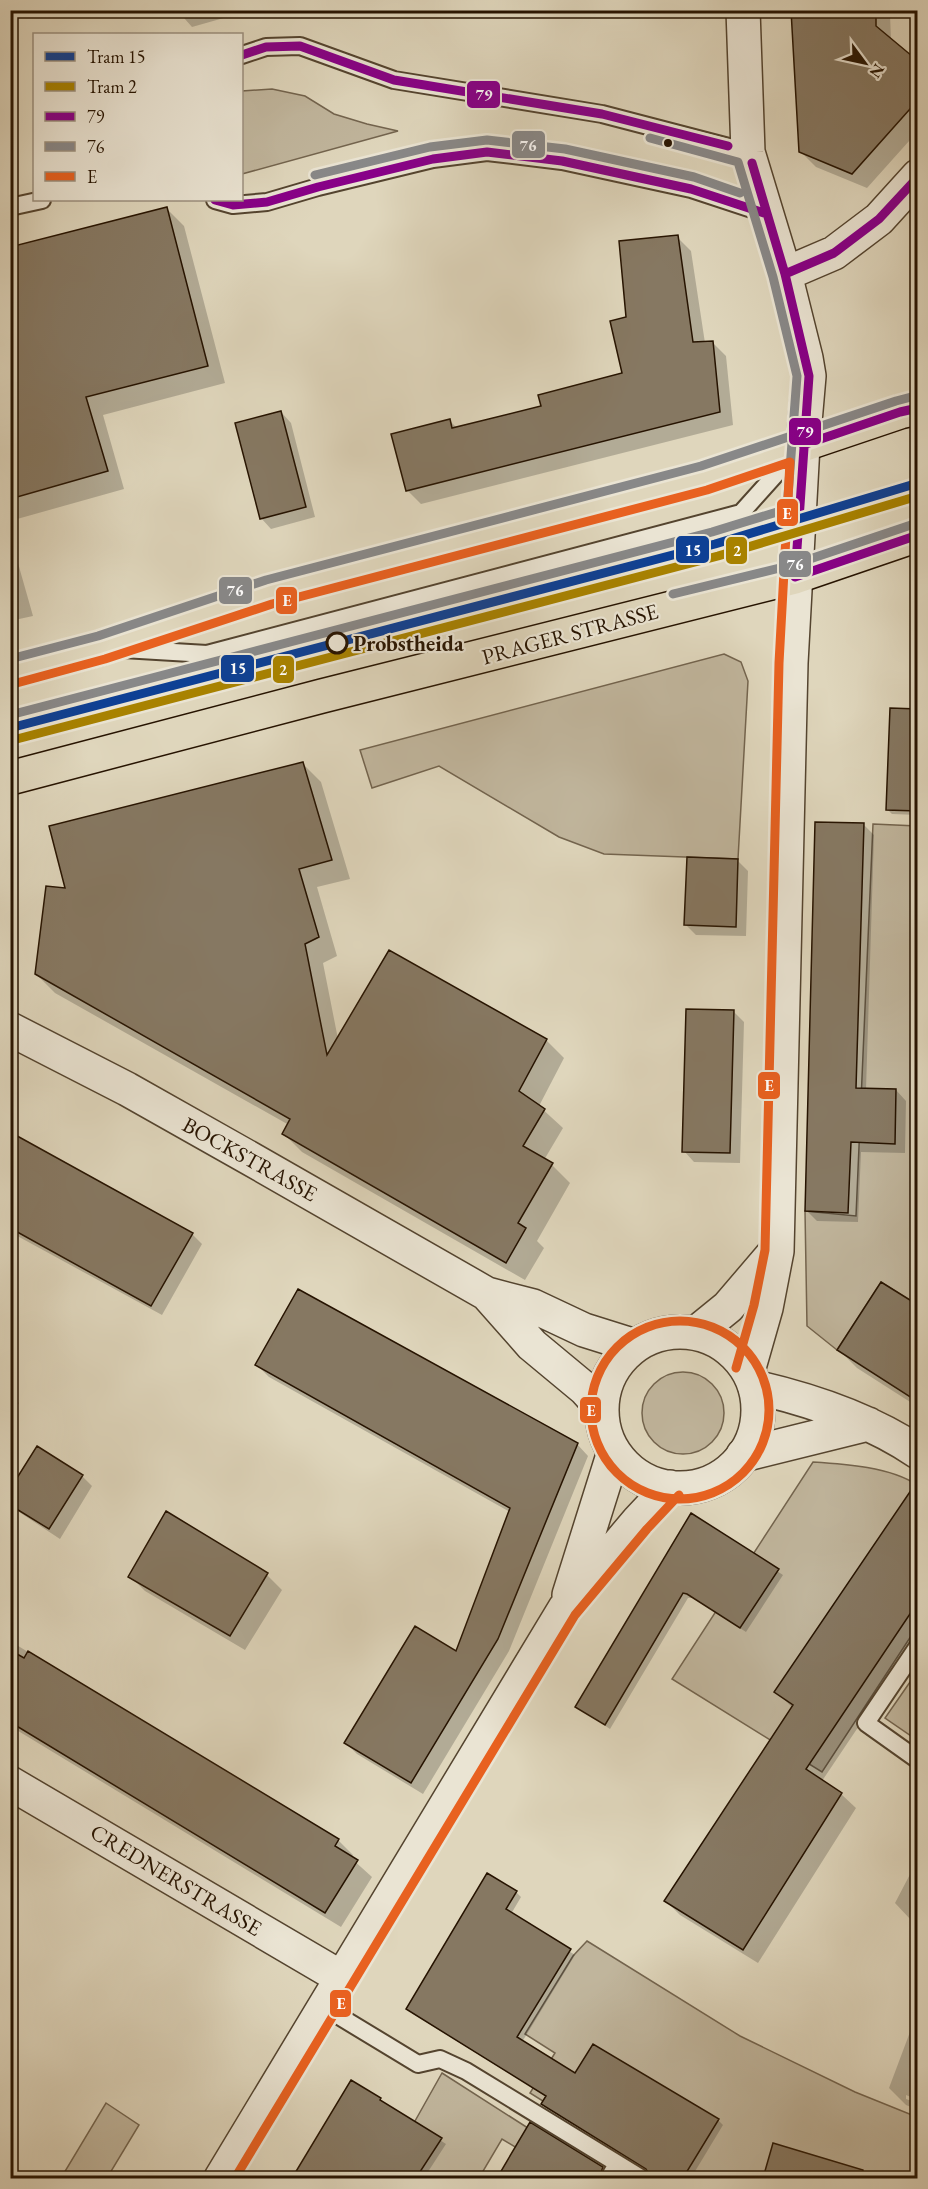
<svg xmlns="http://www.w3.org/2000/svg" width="928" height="2189" font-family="'EB Garamond',serif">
<rect width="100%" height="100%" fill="#dfd6bc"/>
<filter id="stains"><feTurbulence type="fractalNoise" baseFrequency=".00333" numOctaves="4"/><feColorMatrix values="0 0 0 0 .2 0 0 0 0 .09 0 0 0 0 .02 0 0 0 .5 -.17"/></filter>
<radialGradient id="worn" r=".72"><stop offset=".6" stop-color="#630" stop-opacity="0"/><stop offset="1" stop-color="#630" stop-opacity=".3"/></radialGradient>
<path fill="#c0b59c" stroke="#73644e" stroke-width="1.5" d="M 272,89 L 305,96 L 334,114 L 367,124 L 398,131 L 242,174 L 242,91 Z
M 724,654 L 741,662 L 748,681 L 738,859 L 604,854 L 559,837 L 439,766 L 372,788 L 360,750 Z
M 873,824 L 917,826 L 917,1305 L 881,1282 L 837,1350 L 807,1326 L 805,1211 L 856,1216 Z
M642 1413a41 41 0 1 1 82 0a41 41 0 1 1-82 0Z
M 813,1462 C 845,1464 891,1467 917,1485 L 917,1627 L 822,1772 L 672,1679 Z
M 917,1672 L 917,1740 L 885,1718 Z
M 587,1941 L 740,2036 L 855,2092 L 917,2117 L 917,2178 L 666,2178 L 530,2093 L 555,2053 L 525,2034 L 573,1956 Z
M 442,2073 L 567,2153 L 555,2171 L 502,2139 L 479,2178 L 383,2178 Z
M 106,2103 L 139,2125 L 107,2178 L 61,2178 Z"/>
<path fill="#0003" d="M 177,10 L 252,10 L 192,27 Z
M 793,10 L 886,10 L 890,14 L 891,40 L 918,63 L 918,131 L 867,188 L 816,167 L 801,152 Z
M 166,208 L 184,226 L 225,383 L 103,415 L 124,489 L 10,521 L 10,249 Z
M 677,237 L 691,251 L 705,343 L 712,342 L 726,356 L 733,425 L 421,504 L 407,490 L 449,420 L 458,429 L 543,407 L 624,374 L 627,318 Z
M 281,412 L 291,423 L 315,517 L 271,529 L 261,518 Z
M 10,545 L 14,549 L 33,616 L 10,621 Z
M 303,764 L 321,782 L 350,879 L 317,887 L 337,956 L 323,963 L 338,1039 L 546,1040 L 564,1058 L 539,1106 L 563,1128 L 544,1160 L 552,1165 L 570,1183 L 537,1241 L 544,1248 L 525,1280 L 302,1152 L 284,1134 L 289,1125 L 55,993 L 36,974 L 67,890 Z
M 918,765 L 918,815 L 892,814 L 887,809 Z
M 864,825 L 874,835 L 866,1090 L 896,1090 L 906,1101 L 905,1153 L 861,1152 L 858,1222 L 817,1221 L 807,1211 Z
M 738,861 L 748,871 L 746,936 L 696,935 L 686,925 Z
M 734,1012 L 744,1022 L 740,1163 L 694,1162 L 684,1151 Z
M 10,1134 L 192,1234 L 202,1244 L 162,1315 L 10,1232 Z
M 918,1307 L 918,1407 L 857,1368 L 839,1350 Z
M 257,1365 L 577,1444 L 588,1456 L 509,1651 L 423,1794 L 357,1754 L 346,1743 L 457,1654 L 510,1512 L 269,1377 Z
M 10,1395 L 19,1403 L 10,1417 Z
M 82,1476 L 92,1486 L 60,1539 L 10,1506 L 10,1492 Z
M 918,1506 L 918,1638 L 822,1781 L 841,1794 L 856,1808 L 758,1963 L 680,1915 L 666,1901 L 793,1708 L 776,1692 Z
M 167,1513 L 267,1575 L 282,1590 L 245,1650 L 145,1591 L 130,1576 Z
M 692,1515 L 783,1575 L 746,1632 L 693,1598 L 688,1598 L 610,1729 L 577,1707 Z
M 10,1641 L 338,1840 L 353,1855 L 351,1858 L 372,1877 L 341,1927 L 10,1726 Z
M 918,1859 L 918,1923 L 911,1920 L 895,1903 Z
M 516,1892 L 521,1897 L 511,1914 L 575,1955 L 522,2042 L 576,2075 L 718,2120 L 723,2125 L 691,2178 L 684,2178 L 609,2133 L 603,2143 L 547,2109 L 542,2104 L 547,2097 L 413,2014 L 408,2009 Z
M 916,2016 L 918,2017 L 918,2100 L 906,2095 L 906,2099 L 918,2103 L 918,2110 L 906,2105 L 889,2088 Z
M 351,2082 L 446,2144 L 424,2178 L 359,2178 L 346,2170 L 341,2178 L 294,2178 Z
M 530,2124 L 596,2169 L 591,2178 L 499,2178 Z
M 774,2145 L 889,2178 L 765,2178 Z"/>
<path fill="#867862" stroke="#261300" stroke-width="1.5" d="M 791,10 L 876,10 L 876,26 L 918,61 L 918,100 L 852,174 L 799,152 Z
M 167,207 L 208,366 L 86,397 L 108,471 L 10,499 L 10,247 Z
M 678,235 L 693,342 L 713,341 L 720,412 L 406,491 L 391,434 L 450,419 L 452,428 L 541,406 L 538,395 L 622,373 L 610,321 L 626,317 L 619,241 Z
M 281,411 L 306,507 L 260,519 L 235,423 Z
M 890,708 L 918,709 L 918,811 L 886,810 Z
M 303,762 L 332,860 L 299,869 L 319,937 L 305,944 L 327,1055 L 389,950 L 547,1039 L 519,1091 L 545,1109 L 523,1146 L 553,1163 L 518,1223 L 526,1228 L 506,1263 L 282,1134 L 290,1119 L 35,974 L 46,886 L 65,888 L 49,826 Z
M 815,822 L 864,823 L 856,1088 L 896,1089 L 895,1144 L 851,1142 L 848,1213 L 805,1211 Z
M 687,857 L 738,859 L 736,927 L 684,925 Z
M 686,1009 L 734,1010 L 730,1153 L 682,1152 Z
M 10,1132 L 193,1233 L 151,1306 L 10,1228 Z
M 881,1282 L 918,1305 L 918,1402 L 837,1350 Z
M 298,1289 L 578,1443 L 498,1639 L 411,1783 L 344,1743 L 415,1626 L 456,1651 L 510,1508 L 255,1365 Z
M 37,1446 L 83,1475 L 49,1529 L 10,1505 L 10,1489 Z
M 918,1480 L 918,1602 L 806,1769 L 842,1793 L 743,1950 L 664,1901 L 793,1705 L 774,1692 Z
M 166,1511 L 268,1573 L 230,1636 L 128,1577 Z
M 691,1513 L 779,1569 L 740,1628 L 687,1594 L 683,1593 L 605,1725 L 575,1707 Z
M 10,1650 L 24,1658 L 28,1651 L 339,1839 L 335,1846 L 358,1860 L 325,1913 L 10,1722 Z
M 487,1873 L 517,1891 L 506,1909 L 571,1949 L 517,2037 L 575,2073 L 593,2044 L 719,2119 L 683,2178 L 651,2178 L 646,2169 L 541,2104 L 546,2096 L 406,2009 Z
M 351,2080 L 381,2098 L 380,2100 L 442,2138 L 416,2178 L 292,2178 Z
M 530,2122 L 603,2167 L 599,2178 L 497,2178 Z
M 773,2143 L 863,2170 L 862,2178 L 763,2178 Z"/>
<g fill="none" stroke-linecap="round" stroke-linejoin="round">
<defs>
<path id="service" d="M 242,55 L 266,47 L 300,46 L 394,80 L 602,114 L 748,152
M 215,200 L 233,205 L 267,202 L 318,187 L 433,159 L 487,152 L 562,161 L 691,189 L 767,214
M 10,207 L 42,200
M 123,649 L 207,654 L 741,513 L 794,454
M 10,728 L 715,544 L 799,518
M 918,1646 L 866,1723 L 918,1760
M 324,2007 L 418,2064 L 440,2059 L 466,2071 L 641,2178
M 609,2178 L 617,2164"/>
<path id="minor" d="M 743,10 L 748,152 L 785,274
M 755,1387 C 812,1400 869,1419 918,1452
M 743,1455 L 868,1424
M 10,1783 L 342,1978"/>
<path id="tertiary" d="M 10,1029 L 127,1089 L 251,1159 L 487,1294 L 533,1306 L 584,1330 L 635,1346
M 487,1294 L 532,1345 L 585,1389 L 602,1408
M602 1410a78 78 0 1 1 156 0a78 78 0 1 1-156 0Z
M 696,1333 L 728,1307 L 775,1252
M 748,1371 L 766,1308 L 777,1251 L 791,663 L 803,445 L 809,376 L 806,358 L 785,274 L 834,253 L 879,219 L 918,176
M 569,1595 L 614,1452
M 221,2178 L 565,1608 L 638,1521 L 670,1487"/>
<path id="primary" d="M 10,672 L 101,648 L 269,592 L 704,478 L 900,412 L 918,408
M 10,778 L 322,696 L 795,577 L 918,535"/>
</defs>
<use href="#service" stroke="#54442f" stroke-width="20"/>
<use href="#minor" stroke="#54442f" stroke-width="36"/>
<use href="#tertiary" stroke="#54442f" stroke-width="36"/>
<use href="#primary" stroke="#261300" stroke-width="36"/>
<use href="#service" stroke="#eae4d3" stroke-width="16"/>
<use href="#minor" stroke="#eae4d3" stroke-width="33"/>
<use href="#tertiary" stroke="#eae4d3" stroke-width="33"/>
<use href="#primary" stroke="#dfd6bc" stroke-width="33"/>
<defs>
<path id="bus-1" d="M 242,55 L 266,47 L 300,46 L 394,80 L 602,114 L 728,146
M 752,163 L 785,274 L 809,376 L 795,577 L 918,535
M 215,200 L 233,205 L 267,202 L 318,187 L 433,159 L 487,152 L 562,161 L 691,189 L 767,214
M 785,274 L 834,253 L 879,219 L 918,177
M 803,445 L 900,412 L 918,408"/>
<path id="bus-2" d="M 315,175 L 430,147 L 487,140 L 565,149 L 694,177 L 740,193
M 673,594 L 792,565 L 914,524
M 10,659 L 98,636 L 266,580 L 701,466 L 896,401 L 915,396
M 10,715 L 712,532 L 787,509 L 797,376 L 773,277 L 738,162 L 650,138"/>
<path id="bus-3" d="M 13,684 L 105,659 L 272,604 L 707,490 L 790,462 L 779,663 L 765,1250 L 754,1305 L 736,1368
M591 1410a89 89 0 1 1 178 0a89 89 0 1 1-178 0Z
M 235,2178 L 575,1615 L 647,1529 L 679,1495"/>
</defs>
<use href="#bus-1" stroke="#eae4d3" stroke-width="14"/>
<use href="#bus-2" stroke="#eae4d3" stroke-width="14"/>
<use href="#bus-3" stroke="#eae4d3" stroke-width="14"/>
<use href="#bus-1" stroke="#808" stroke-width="9"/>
<use href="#bus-2" stroke="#888" stroke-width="9"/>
<use href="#bus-3" stroke="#e86120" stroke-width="9"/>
<defs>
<path id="tram-1" d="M 10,728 L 715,544 L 918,483"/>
<path id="tram-2" d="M 13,740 L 718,556 L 918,496"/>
</defs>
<use href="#tram-1" stroke="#eae4d3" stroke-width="14"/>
<use href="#tram-2" stroke="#eae4d3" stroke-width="14"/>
<use href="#tram-1" stroke="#0e4094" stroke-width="9"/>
<use href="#tram-2" stroke="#a88200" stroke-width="9"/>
</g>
<circle fill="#261300" stroke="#eae4d3" stroke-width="2" cx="668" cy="143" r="5"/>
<circle fill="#eae4d3" stroke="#261300" stroke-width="3" cx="337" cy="643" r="10"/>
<g text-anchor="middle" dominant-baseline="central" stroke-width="4.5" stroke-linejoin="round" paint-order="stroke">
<g font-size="22" fill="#261300" stroke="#eae4d3">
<text transform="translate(570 634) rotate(-15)">PRAGER STRASSE</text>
<text transform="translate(250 1159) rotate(29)">BOCKSTRASSE</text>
<text transform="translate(176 1880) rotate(31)">CREDNERSTRASSE</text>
</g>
<g font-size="22" font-weight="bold" fill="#261300" stroke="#eae4d3" text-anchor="start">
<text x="353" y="643">Probstheida</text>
</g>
</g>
<g stroke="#eae4d3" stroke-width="2">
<rect x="466" y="80" width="35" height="29" rx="6" fill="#808"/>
<rect x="511" y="130" width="35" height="29" rx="6" fill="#888"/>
<rect x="788" y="417" width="34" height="29" rx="6" fill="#808"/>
<rect x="776" y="498" width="23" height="29" rx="6" fill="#e86120"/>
<rect x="675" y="535" width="35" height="29" rx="6" fill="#0e4094"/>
<rect x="725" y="536" width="23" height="29" rx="6" fill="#a88200"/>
<rect x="778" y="550" width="34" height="28" rx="6" fill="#888"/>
<rect x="218" y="576" width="35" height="29" rx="6" fill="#888"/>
<rect x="275" y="586" width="23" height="29" rx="6" fill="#e86120"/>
<rect x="220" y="654" width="35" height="29" rx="6" fill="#0e4094"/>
<rect x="272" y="655" width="23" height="29" rx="6" fill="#a88200"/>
<rect x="757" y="1071" width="24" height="29" rx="6" fill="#e86120"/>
<rect x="579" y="1396" width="23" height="28" rx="6" fill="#e86120"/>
<rect x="329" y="1989" width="23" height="29" rx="6" fill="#e86120"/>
</g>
<g font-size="16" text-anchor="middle" font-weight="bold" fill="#fff">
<text x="484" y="100">79</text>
<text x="528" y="151">76</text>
<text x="805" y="437">79</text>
<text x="787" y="519">E</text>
<text x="693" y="556">15</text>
<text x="737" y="556">2</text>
<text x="795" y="570">76</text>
<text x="235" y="596">76</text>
<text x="287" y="606">E</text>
<text x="238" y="674">15</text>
<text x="283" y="675">2</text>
<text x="769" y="1091">E</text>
<text x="591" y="1416">E</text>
<text x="341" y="2009">E</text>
</g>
<rect width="928" height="2189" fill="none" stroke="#dfd6bc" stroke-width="36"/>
<rect x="12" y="12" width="904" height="2165" fill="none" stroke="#261300" stroke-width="3"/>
<rect x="18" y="18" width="892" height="2153" fill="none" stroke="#261300" stroke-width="1.5"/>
<rect x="33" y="33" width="210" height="168" fill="#eae4d3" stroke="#9c907f" stroke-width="1.5"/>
<rect x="45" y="52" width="30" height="9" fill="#0e4094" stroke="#9c907f" stroke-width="1.5"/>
<text x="87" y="63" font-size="18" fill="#261300">Tram 15</text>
<rect x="45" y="82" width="30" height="9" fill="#a88200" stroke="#9c907f" stroke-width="1.5"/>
<text x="87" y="93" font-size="18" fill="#261300">Tram 2</text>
<rect x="45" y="112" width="30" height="9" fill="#880088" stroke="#9c907f" stroke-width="1.5"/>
<text x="87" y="123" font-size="18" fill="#261300">79</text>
<rect x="45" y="142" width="30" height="9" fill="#888888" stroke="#9c907f" stroke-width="1.5"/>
<text x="87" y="153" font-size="18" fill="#261300">76</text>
<rect x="45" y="172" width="30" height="9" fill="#e86120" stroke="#9c907f" stroke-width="1.5"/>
<text x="87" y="183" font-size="18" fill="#261300">E</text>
<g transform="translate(865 63) rotate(123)" stroke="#eae4d3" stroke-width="4.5" paint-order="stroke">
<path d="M0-4.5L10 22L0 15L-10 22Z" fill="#261300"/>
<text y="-9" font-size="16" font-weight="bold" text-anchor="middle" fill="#261300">N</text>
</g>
<rect width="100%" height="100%" filter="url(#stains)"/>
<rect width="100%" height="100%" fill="url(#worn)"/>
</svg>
